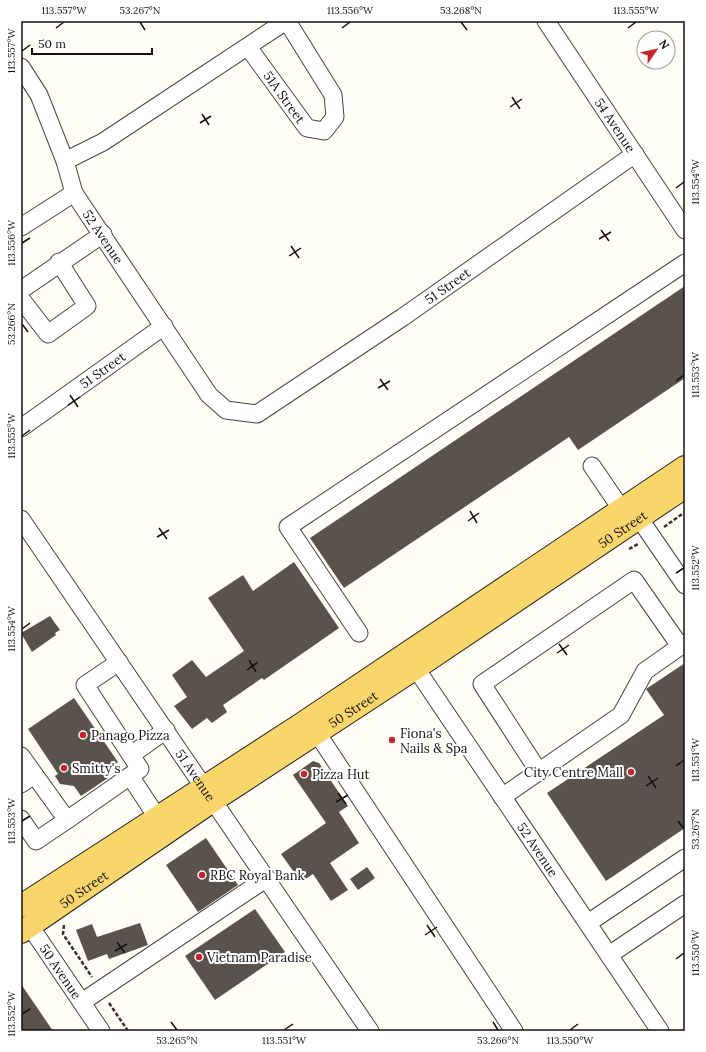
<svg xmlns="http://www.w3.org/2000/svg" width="706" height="1052" font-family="Lora,serif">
<rect width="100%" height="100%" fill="#fffdf5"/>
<path fill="#5a524d" d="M 685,286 L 685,378 L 578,450 L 569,437 L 344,588 L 310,538 Z
M 294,562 L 339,628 L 264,680 L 262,678 L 223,705 L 227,712 L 212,723 L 207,718 L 192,729 L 174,706 L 187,697 L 172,675 L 192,660 L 206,677 L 244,651 L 208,598 L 243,575 L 253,591 Z
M 50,616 L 60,630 L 55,633 L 56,635 L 32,652 L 21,633 Z
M 685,663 L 685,828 L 606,881 L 547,793 L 664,715 L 646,689 Z
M 74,698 L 118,762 L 110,768 L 108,778 L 81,796 L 74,786 L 60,784 L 55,776 L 58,774 L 28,729 Z
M 313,761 L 319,763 L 348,806 L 339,812 L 359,843 L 330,863 L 348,890 L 331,901 L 313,874 L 301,882 L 281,854 L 326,823 L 293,775 Z
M 206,838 L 238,885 L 198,912 L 166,865 Z
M 367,867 L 375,878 L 358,890 L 350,879 Z
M 255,909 L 285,952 L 215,1000 L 185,956 Z
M 140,923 L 148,945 L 109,959 L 107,954 L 88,961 L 76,930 L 92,924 L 97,937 Z
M 21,984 L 53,1031 L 21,1031 Z"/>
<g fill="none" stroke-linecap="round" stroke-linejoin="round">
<defs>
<g id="minor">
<path id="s1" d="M 546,21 L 685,230"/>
<path id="s2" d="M 248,47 L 307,128 L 324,131 L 335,117 L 333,95 L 287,21"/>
<path id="s3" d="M 21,67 L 39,95 L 65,161 L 74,193 L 209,395 L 226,410 L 257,414 L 403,317 L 635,154"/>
<path d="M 65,161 L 103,142 L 286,21"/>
<path d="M 21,227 L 74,193"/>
<path d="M 21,290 L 103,234"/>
<path d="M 21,299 L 48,334 L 87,306 L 59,262"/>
<path id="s4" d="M 21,428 L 164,326"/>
<path d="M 592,466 L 622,510 L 639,518 L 685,585"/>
<path id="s5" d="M 21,519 L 370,1031"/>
<path d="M 359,633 L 288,527 L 685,263"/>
<path id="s6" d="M 409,658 L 660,1031"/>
<path d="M 317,733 L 514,1031"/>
<path d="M 131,755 L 166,730"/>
<path d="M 21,756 L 67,820 L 140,769 L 85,685 L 119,662"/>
<path d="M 539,772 L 482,684 L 634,580 L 680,646"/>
<path d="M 130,776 L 157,817"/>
<path d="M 21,784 L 34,775"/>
<path d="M 502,797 L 621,715 L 645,671 L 685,643"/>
<path d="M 21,819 L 36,841 L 67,820"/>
<path d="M 588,923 L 685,858"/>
<path id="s7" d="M 30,926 L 101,1031"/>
<path d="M 609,955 L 685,904"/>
<path d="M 82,1002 L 267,878"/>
</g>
<g id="major">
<path d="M 21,906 L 300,725 L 685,467"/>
<path id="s8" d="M 21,932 L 214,800 L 416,668 L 685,487"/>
</g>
</defs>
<use href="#minor" stroke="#444" stroke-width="19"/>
<use href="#major" stroke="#222" stroke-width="24"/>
<path stroke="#333" stroke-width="2.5" stroke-dasharray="4 2" stroke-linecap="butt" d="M 664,527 L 685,512
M 629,549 L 638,544
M 64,925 L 63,934 L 92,977
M 109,1003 L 128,1031"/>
<use href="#minor" stroke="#fff" stroke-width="17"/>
<use href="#major" stroke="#f9d66b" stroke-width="22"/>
</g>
<path fill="none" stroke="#111" stroke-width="1.5" d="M 140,22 L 145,30M 461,22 L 467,30M 56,28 L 64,22M 342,28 L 350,22M 628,28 L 636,22M 22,51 L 30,45M 512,97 L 520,109M 510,107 L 522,99M 202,114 L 209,125M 200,123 L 211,116M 676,188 L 684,182M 601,230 L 609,241M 599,239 L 611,232M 22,243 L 30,238M 291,246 L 299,258M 289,256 L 301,248M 22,324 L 28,332M 380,379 L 388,390M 676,381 L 684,375M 378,388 L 390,381M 70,395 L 78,407M 68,405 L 80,397M 22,436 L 30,430M 470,511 L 477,523M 468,521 L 479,513M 159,528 L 167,539M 157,537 L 169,530M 676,573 L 684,568M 22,629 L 30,623M 559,644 L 567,655M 557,653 L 569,645M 249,660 L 256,672M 247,670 L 258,662M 676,766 L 684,760M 648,776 L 656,788M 646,786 L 658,778M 338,793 L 346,804M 336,802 L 348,795M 22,821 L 30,816M 678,821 L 684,829M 427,925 L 435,937M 425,935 L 437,927M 117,942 L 125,953M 115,951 L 127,944M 676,959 L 684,953M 22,1014 L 30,1009M 171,1022 L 177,1030M 493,1022 L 498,1030M 284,1030 L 293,1024M 570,1030 L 578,1024"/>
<g fill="#c4262e" stroke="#fff" stroke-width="1.5">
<circle cx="83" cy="735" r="4"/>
<circle cx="392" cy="740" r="4"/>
<circle cx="64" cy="768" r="4"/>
<circle cx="631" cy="772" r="4"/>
<circle cx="304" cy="774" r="4"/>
<circle cx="202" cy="875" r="4"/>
<circle cx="199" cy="957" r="4"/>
</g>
<g text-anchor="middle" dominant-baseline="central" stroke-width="4" stroke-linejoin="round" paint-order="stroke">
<g font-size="13" fill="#111" stroke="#fff">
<text stroke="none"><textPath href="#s2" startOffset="62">51A Street</textPath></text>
<text stroke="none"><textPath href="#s1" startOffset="125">54 Avenue</textPath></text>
<text stroke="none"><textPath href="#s3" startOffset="190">52 Avenue</textPath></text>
<text stroke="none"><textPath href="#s3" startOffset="664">51 Street</textPath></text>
<text stroke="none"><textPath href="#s4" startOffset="100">51 Street</textPath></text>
<text stroke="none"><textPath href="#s8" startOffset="724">50 Street</textPath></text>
<text stroke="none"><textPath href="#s8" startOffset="400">50 Street</textPath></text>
<text stroke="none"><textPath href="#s5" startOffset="310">51 Avenue</textPath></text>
<text stroke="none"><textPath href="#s6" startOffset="231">52 Avenue</textPath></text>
<text stroke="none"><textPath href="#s8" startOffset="76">50 Street</textPath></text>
<text stroke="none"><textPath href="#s7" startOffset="55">50 Avenue</textPath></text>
</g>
<g font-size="13" fill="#111" stroke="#fff" text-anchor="start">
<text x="400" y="733">Fiona's<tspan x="400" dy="15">Nails &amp; Spa</tspan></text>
<text x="91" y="735">Panago Pizza</text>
<text x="72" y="768">Smitty's</text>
<text x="623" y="772" text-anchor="end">City Centre Mall</text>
<text x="312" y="774">Pizza Hut</text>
<text x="210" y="875">RBC Royal Bank</text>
<text x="207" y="957">Vietnam Paradise</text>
</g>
</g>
<rect width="706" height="1052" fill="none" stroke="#ffffff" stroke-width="44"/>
<g transform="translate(656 50) rotate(56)"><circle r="19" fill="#ffffff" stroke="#a0a0a0"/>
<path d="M0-3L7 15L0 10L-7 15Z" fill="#c4262e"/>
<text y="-6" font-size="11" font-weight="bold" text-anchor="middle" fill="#111111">N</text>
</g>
<path d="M32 48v6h120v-6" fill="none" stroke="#111111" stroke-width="2"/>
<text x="38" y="48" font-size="12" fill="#111111" stroke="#ffffff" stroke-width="3" paint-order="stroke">50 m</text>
<rect x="22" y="22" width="662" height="1008" fill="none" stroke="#111" stroke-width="1.5"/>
<g font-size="10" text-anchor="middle" fill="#111">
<text x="64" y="14">113.557°W</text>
<text x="140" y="14">53.267°N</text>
<text x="350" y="14">113.556°W</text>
<text x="461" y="14">53.268°N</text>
<text x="636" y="14">113.555°W</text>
<text transform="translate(11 51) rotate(-90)" y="4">113.557°W</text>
<text transform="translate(695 182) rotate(-90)" y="4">113.554°W</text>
<text transform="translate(11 243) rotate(-90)" y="4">113.556°W</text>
<text transform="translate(11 324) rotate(-90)" y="4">53.266°N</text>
<text transform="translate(695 375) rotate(-90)" y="4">113.553°W</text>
<text transform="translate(11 436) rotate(-90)" y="4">113.555°W</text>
<text transform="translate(695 568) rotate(-90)" y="4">113.552°W</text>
<text transform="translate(11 629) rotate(-90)" y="4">113.554°W</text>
<text transform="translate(695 760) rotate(-90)" y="4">113.551°W</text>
<text transform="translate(11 821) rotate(-90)" y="4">113.553°W</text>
<text transform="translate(695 829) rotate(-90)" y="4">53.267°N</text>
<text transform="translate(695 953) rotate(-90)" y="4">113.550°W</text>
<text transform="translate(11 1014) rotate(-90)" y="4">113.552°W</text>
<text x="177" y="1044">53.265°N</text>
<text x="284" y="1044">113.551°W</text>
<text x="498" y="1044">53.266°N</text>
<text x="570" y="1044">113.550°W</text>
</g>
</svg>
